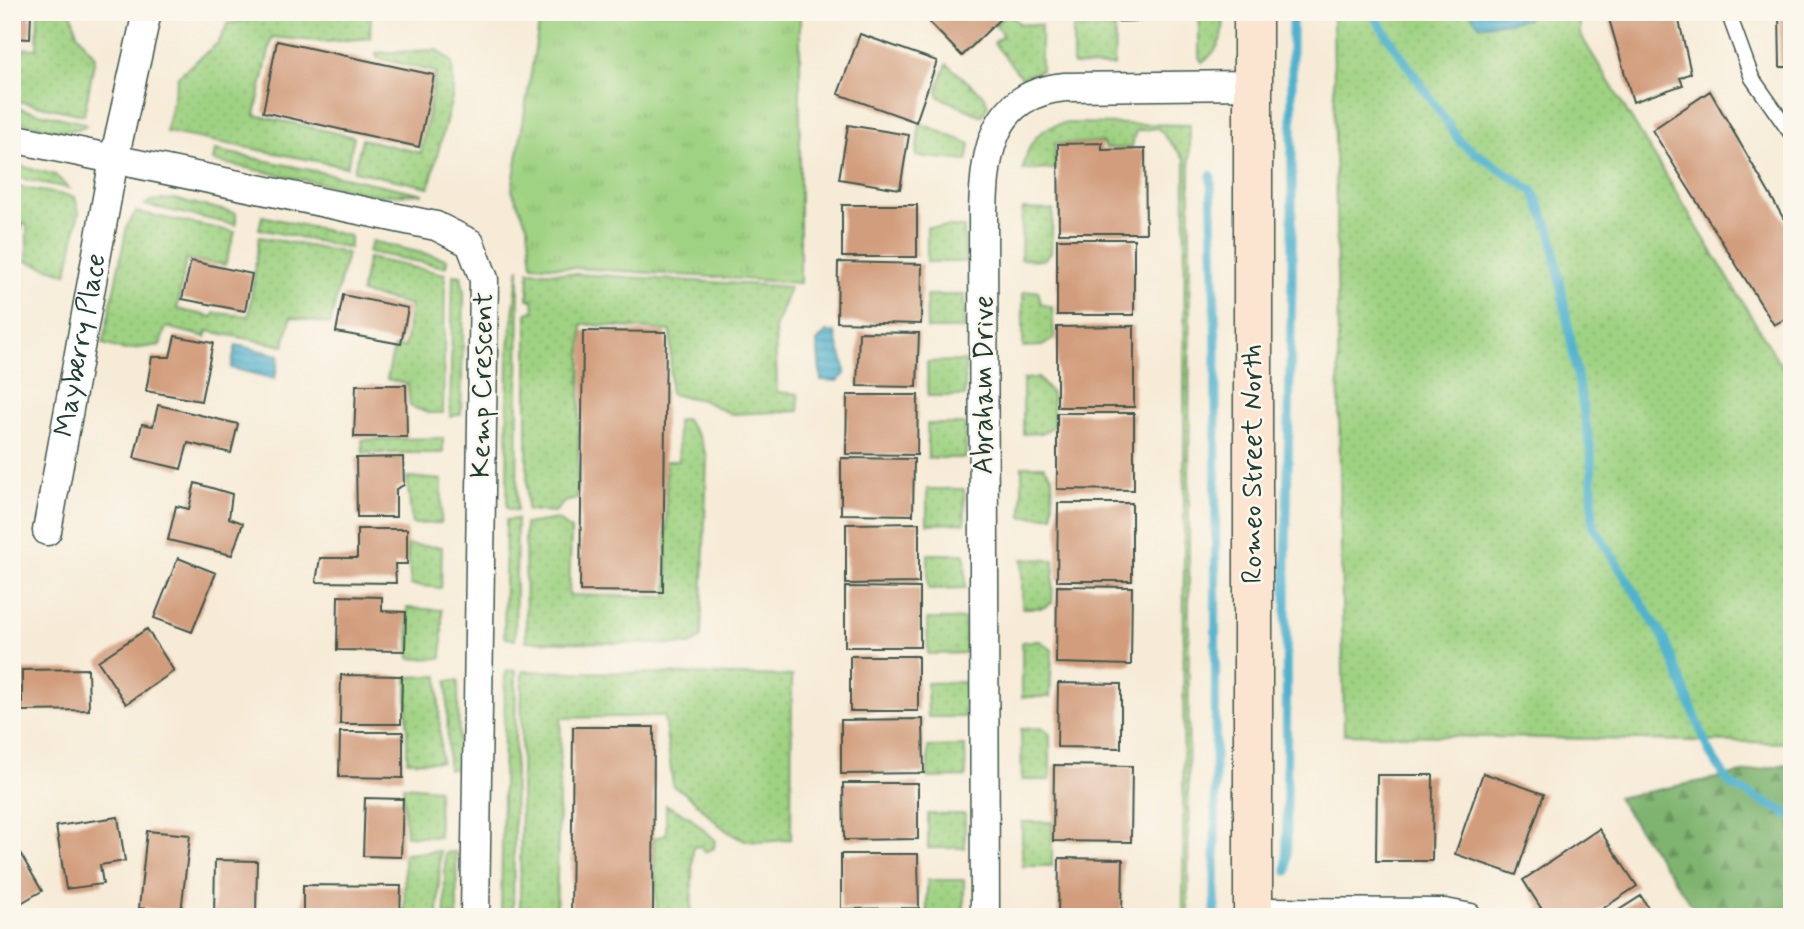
<svg xmlns="http://www.w3.org/2000/svg" width="1804" height="929" font-family="Mynerve,sans-serif">
<defs>
<pattern id="grass-dots" width="8" height="8" patternUnits="userSpaceOnUse" patternTransform="scale(1.75)"><rect width="8" height="8" fill="#9fd282"/><path d="M2 2h.1M6 6h.1" fill="none" stroke="#88b571" stroke-width="1.8" stroke-linecap="round"/></pattern>
<pattern id="forest-firs" width="22" height="20" patternUnits="userSpaceOnUse" patternTransform="scale(1.75)"><rect width="22" height="20" fill="#7fb470"/><path d="M5 1l3.5 6h-7zM16 11l3.5 6h-7z" fill="#67945d"/></pattern>
<pattern id="park-tufts" width="24" height="20" patternUnits="userSpaceOnUse" patternTransform="scale(1.75)"><rect width="24" height="20" fill="#9fd282"/><path d="M3 7l-1-3M5 7V3M7 7l1-3M15 17l-1-3M17 17v-4M19 17l1-3" fill="none" stroke="#88b571"/></pattern>
<pattern id="water-rules" width="6" height="5" patternUnits="userSpaceOnUse" patternTransform="scale(1.75)"><rect width="6" height="5" fill="#4fb2ce"/><path d="M0 2.5h6" fill="none" stroke="#4192a8"/></pattern>
</defs>
<rect width="100%" height="100%" fill="#fbf7ec"/>
<filter id="ink" filterUnits="userSpaceOnUse"><feTurbulence type="fractalNoise" baseFrequency=".0143" numOctaves="2"/><feDisplacementMap in="SourceGraphic" scale="14" xChannelSelector="R" yChannelSelector="G"/><feConvolveMatrix kernelMatrix="1 2 1 2 8 2 1 2 1" color-interpolation-filters="sRGB"/></filter>
<filter id="wash" filterUnits="userSpaceOnUse"><feTurbulence type="fractalNoise" baseFrequency=".00686" numOctaves="4" result="noise"/><feDisplacementMap in="SourceGraphic" scale="28" xChannelSelector="R" yChannelSelector="G"/><feGaussianBlur stdDeviation="1.57" result="paint"/><feColorMatrix in="noise" values="0 0 0 0 0 0 0 0 0 0 0 0 0 0 0 0 0 1.4 0 .05"/><feComposite in="paint" operator="in"/></filter>
<g filter="url(#wash)">
<rect width="100%" height="100%" fill="#f6ebd7"/>
<path fill="url(#grass-dots)" stroke="#5f885b" stroke-width="2" d="M 38,12 L 71,12 L 77,33 L 95,57 L 84,115 L 12,100 L 12,48 L 37,49 Z
M 311,12 L 371,12 L 370,38 L 325,42 L 272,37 L 255,115 L 354,137 L 347,167 L 166,132 L 178,76 L 219,42 L 228,23 Z
M 1199,12 L 1224,12 C 1224,33 1221,50 1202,62 L 1199,57 Z
M 1333,12 L 1580,12 L 1580,34 L 1785,372 L 1792,411 L 1792,743 L 1344,734 Z
M 1008,14 L 1021,24 L 1041,25 L 1041,70 L 1022,78 L 994,43 L 1003,35 L 995,25 Z
M 1073,28 L 1115,28 L 1114,66 L 1073,65 Z
M 438,50 L 452,62 L 453,94 L 429,187 L 354,171 L 362,139 L 421,153 L 436,72 L 377,58 L 376,53 Z
M 947,64 L 985,97 L 988,105 L 982,116 L 939,97 L 937,89 Z
M 12,107 L 85,123 L 86,125 C 67,138 33,124 12,119 Z
M 920,123 L 970,144 L 967,161 L 916,156 Z
M 1064,123 L 1190,125 L 1188,917 L 1183,917 L 1185,159 L 1158,128 L 1136,131 L 1131,148 L 1106,148 L 1102,142 L 1055,144 L 1055,169 L 1023,170 C 1027,144 1037,128 1064,123 Z
M 215,150 L 410,191 L 423,194 L 376,195 L 213,161 Z
M 12,164 L 55,175 L 69,188 L 12,177 Z
M 12,186 L 75,197 L 79,212 L 67,274 L 27,261 L 27,225 L 12,220 Z
M 174,199 L 236,213 L 236,225 L 145,205 L 151,201 Z
M 1022,209 L 1053,210 L 1051,252 L 1043,260 L 1021,259 Z
M 136,212 L 235,232 L 225,265 L 186,259 L 177,309 L 213,317 L 215,313 L 249,316 L 259,237 L 347,253 L 330,324 L 291,317 L 284,346 L 208,331 L 206,337 L 166,327 L 160,345 L 125,350 L 103,344 L 127,226 Z
M 262,216 L 350,236 L 350,248 L 259,229 Z
M 964,227 L 965,262 L 927,262 L 927,227 Z
M 372,241 L 447,259 L 446,267 L 368,252 Z
M 368,258 L 445,274 L 443,413 L 428,413 L 410,406 L 408,384 L 387,379 L 394,347 L 405,347 L 411,305 L 361,293 Z
M 519,267 L 517,511 L 507,508 L 508,356 Z
M 529,271 L 790,287 L 775,328 L 777,392 L 798,394 L 799,411 L 731,414 L 702,400 L 670,394 L 671,331 L 582,324 L 577,499 L 564,502 L 555,512 L 527,510 L 527,313 L 534,311 L 533,300 L 528,299 Z
M 453,275 L 461,276 L 464,292 L 461,414 L 450,417 Z
M 1038,291 L 1041,304 L 1052,307 L 1054,339 L 1042,346 L 1023,347 L 1023,292 Z
M 926,295 L 964,295 L 964,329 L 927,329 Z
M 965,361 L 965,396 L 928,396 L 927,362 Z
M 1038,378 L 1052,394 L 1054,426 L 1042,433 L 1023,434 L 1023,379 Z
M 685,419 L 699,437 L 707,457 L 701,638 L 690,645 L 526,641 L 525,524 L 557,519 L 571,530 L 569,595 L 667,597 L 666,461 L 679,461 L 677,421 Z
M 927,424 L 965,424 L 966,458 L 928,458 Z
M 443,438 L 443,453 L 363,453 L 362,440 Z
M 1022,466 L 1043,466 L 1052,476 L 1053,516 L 1022,517 Z
M 407,477 L 442,480 L 441,523 L 412,524 Z
M 927,489 L 964,489 L 965,523 L 927,524 Z
M 517,519 L 517,520 L 515,640 L 504,637 L 506,520 Z
M 407,545 L 442,547 L 441,588 L 411,585 Z
M 928,554 L 965,554 L 966,588 L 928,589 Z
M 1022,559 L 1054,560 L 1052,603 L 1042,608 L 1022,608 Z
M 407,608 L 442,610 L 442,658 L 410,659 Z
M 927,619 L 965,619 L 966,653 L 928,654 Z
M 1040,641 L 1052,650 L 1050,697 L 1022,697 L 1022,642 Z
M 516,670 L 513,917 L 501,917 L 505,671 Z
M 522,671 L 792,676 L 791,839 C 775,841 752,845 737,837 C 714,826 698,798 673,786 L 664,716 L 561,718 L 556,917 L 520,917 Z
M 438,676 L 441,762 L 407,761 L 407,677 Z
M 447,681 L 458,681 L 459,769 L 448,769 Z
M 965,682 L 965,717 L 928,717 L 927,683 Z
M 1043,728 L 1050,735 L 1050,780 L 1022,780 L 1021,729 Z
M 965,746 L 966,777 L 928,778 L 928,747 Z
M 403,786 L 438,789 L 439,837 L 406,836 Z
M 666,805 L 690,817 L 715,840 L 714,848 L 705,852 L 701,846 L 693,847 L 691,917 L 657,917 L 654,839 L 666,834 Z
M 965,814 L 965,848 L 928,848 L 928,814 Z
M 1022,822 L 1052,822 L 1052,866 L 1022,866 Z
M 440,851 L 438,917 L 405,917 L 404,854 Z
M 456,852 L 457,917 L 445,917 L 445,853 Z
M 927,880 L 964,880 L 964,913 L 927,913 Z"/>
<path fill="url(#forest-firs)" stroke="#4f7852" stroke-width="2" d="M 1792,763 L 1792,917 L 1700,917 L 1617,798 Z"/>
<path fill="url(#park-tufts)" stroke="#5f885b" stroke-width="2" d="M 541,12 L 800,12 L 800,283 L 532,265 L 528,227 L 512,190 Z"/>
<path fill="url(#water-rules)" stroke="#377881" stroke-width="2" d="M 1469,12 L 1528,12 L 1527,19 L 1480,26 Z
M 826,332 L 835,333 C 837,347 846,361 845,374 L 838,381 L 821,380 L 817,342 Z
M 236,345 L 279,355 L 275,379 L 231,368 Z"/>
<g fill="none" stroke-linecap="round" stroke-linejoin="round">
<path stroke="#4fb2ce" stroke-width="9" d="M 1371,12 L 1461,143 L 1533,191 L 1551,232 L 1564,303 L 1591,451 L 1593,526 L 1665,640 L 1710,754 L 1731,785 L 1792,816
M 1211,175 L 1216,349 L 1215,917
M 1287,871 L 1286,553 L 1292,284 L 1292,12"/>
</g>
<g id="blocks">
<path fill="#d29d7d" d="M 12,12 L 31,12 L 30,39 L 12,38 Z
M 942,12 L 1007,12 L 962,56 L 930,23 Z
M 1089,12 L 1142,12 L 1142,21 L 1089,22 Z
M 1607,12 L 1677,12 L 1691,73 L 1680,78 L 1683,85 L 1633,102 Z
M 1779,12 L 1792,12 L 1792,67 L 1780,67 Z
M 860,34 L 937,61 L 916,122 L 838,94 Z
M 277,41 L 434,75 L 419,147 L 263,112 Z
M 1710,91 L 1792,233 L 1792,315 L 1774,325 L 1652,130 Z
M 848,125 L 909,135 L 900,189 L 839,179 Z
M 1102,143 L 1102,150 L 1145,149 L 1146,233 L 1059,233 L 1058,144 Z
M 842,205 L 917,205 L 917,257 L 842,257 Z
M 12,223 L 22,225 L 13,259 L 12,259 Z
M 1057,239 L 1134,239 L 1134,315 L 1057,315 Z
M 191,261 L 252,274 L 245,311 L 182,299 Z
M 838,262 L 922,264 L 921,324 L 837,322 Z
M 343,295 L 408,308 L 401,344 L 336,332 Z
M 1134,326 L 1134,407 L 1057,407 L 1057,327 Z
M 583,331 L 666,332 L 663,592 L 580,591 Z
M 859,332 L 919,333 L 917,387 L 857,386 Z
M 175,336 L 213,343 L 201,401 L 146,391 L 152,357 L 170,357 Z
M 356,385 L 406,385 L 407,437 L 354,437 Z
M 847,395 L 918,395 L 917,455 L 846,454 Z
M 158,405 L 238,424 L 231,453 L 188,443 L 181,469 L 134,458 L 142,424 L 153,426 Z
M 1057,413 L 1134,413 L 1134,490 L 1057,489 Z
M 403,457 L 404,485 L 396,489 L 396,517 L 357,517 L 356,458 Z
M 841,458 L 914,459 L 913,515 L 841,514 Z
M 195,483 L 232,494 L 229,518 L 243,523 L 232,555 L 168,540 L 176,506 L 189,509 Z
M 1058,503 L 1132,503 L 1132,581 L 1057,581 Z
M 919,523 L 919,583 L 846,584 L 846,524 Z
M 357,529 L 407,529 L 407,564 L 395,564 L 396,583 L 316,582 L 320,558 L 357,558 Z
M 178,558 L 216,573 L 192,632 L 154,618 Z
M 1057,586 L 1132,587 L 1131,665 L 1056,663 Z
M 845,587 L 920,588 L 920,647 L 845,647 Z
M 338,596 L 382,597 L 382,611 L 406,612 L 405,651 L 337,650 Z
M 147,629 L 174,671 L 126,704 L 98,661 Z
M 850,656 L 918,656 L 918,711 L 850,711 Z
M 88,669 L 89,710 L 22,711 L 22,670 Z
M 341,675 L 402,676 L 401,724 L 340,724 Z
M 1058,683 L 1121,684 L 1121,748 L 1057,747 Z
M 923,719 L 924,773 L 841,774 L 841,720 Z
M 573,727 L 654,727 L 653,917 L 571,917 Z
M 340,732 L 403,732 L 403,778 L 339,777 Z
M 1054,765 L 1132,766 L 1131,842 L 1053,841 Z
M 1483,773 L 1544,794 L 1516,875 L 1455,854 Z
M 1377,775 L 1433,775 L 1432,861 L 1376,861 Z
M 843,783 L 918,783 L 918,839 L 844,840 Z
M 365,798 L 403,799 L 401,857 L 363,856 Z
M 118,817 L 125,861 L 100,865 L 103,884 L 66,889 L 56,826 Z
M 1599,829 L 1637,886 L 1590,917 L 1539,917 L 1535,912 L 1541,908 L 1523,880 Z
M 147,831 L 190,835 L 181,912 L 139,908 Z
M 16,846 L 42,891 L 12,908 L 12,848 Z
M 841,854 L 918,854 L 919,908 L 841,909 Z
M 1059,858 L 1123,859 L 1122,916 L 1058,917 Z
M 215,860 L 257,861 L 256,917 L 214,917 Z
M 303,885 L 401,886 L 400,917 L 303,917 Z
M 1641,896 L 1654,917 L 1608,917 Z"/>
</g>
</g>
<g filter="url(#ink)">
<use href="#blocks" fill-opacity="0" stroke="#3f574c" stroke-width="2"/>
<g fill="none" stroke-linecap="round" stroke-linejoin="round">
<defs>
<path id="service" d="M 1728,12 L 1752,78 L 1792,135
M 1254,905 L 1446,906 L 1472,911 L 1477,917"/>
<g id="minor">
<path d="M 12,138 L 436,226 L 470,243 L 484,279 L 475,917"/>
<path id="s1" d="M 47,531 L 114,159 L 147,12"/>
<path d="M 985,917 L 983,211 C 985,149 993,94 1065,87 L 1253,85"/>
</g>
<path id="secondary" d="M 1253,12 L 1253,917"/>
</defs>
<use href="#service" stroke="#3f574c" stroke-width="17"/>
<use href="#minor" stroke="#3f574c" stroke-width="31"/>
<use href="#secondary" stroke="#3f574c" stroke-width="41"/>
<use href="#service" stroke="#fff" stroke-width="14"/>
<use href="#minor" stroke="#fff" stroke-width="28"/>
<use href="#secondary" stroke="#fce5d0" stroke-width="38"/>
</g>
</g>
<g text-anchor="middle" dominant-baseline="central" stroke-width="5" stroke-linejoin="round" paint-order="stroke">
<g font-size="28" fill="#1f3d34" stroke="#fbf7ec">
<text stroke="none"><textPath href="#s1" startOffset="189">Mayberry Place</textPath></text>
<text transform="translate(483 385) rotate(-89)">Kemp Crescent</text>
<text transform="translate(984 385) rotate(-90)">Abraham Drive</text>
<text transform="translate(1253 464) rotate(-90)">Romeo Street North</text>
</g>
</g>
<rect width="1804" height="929" fill="none" stroke="#fbf7ec" stroke-width="42"/>
</svg>
